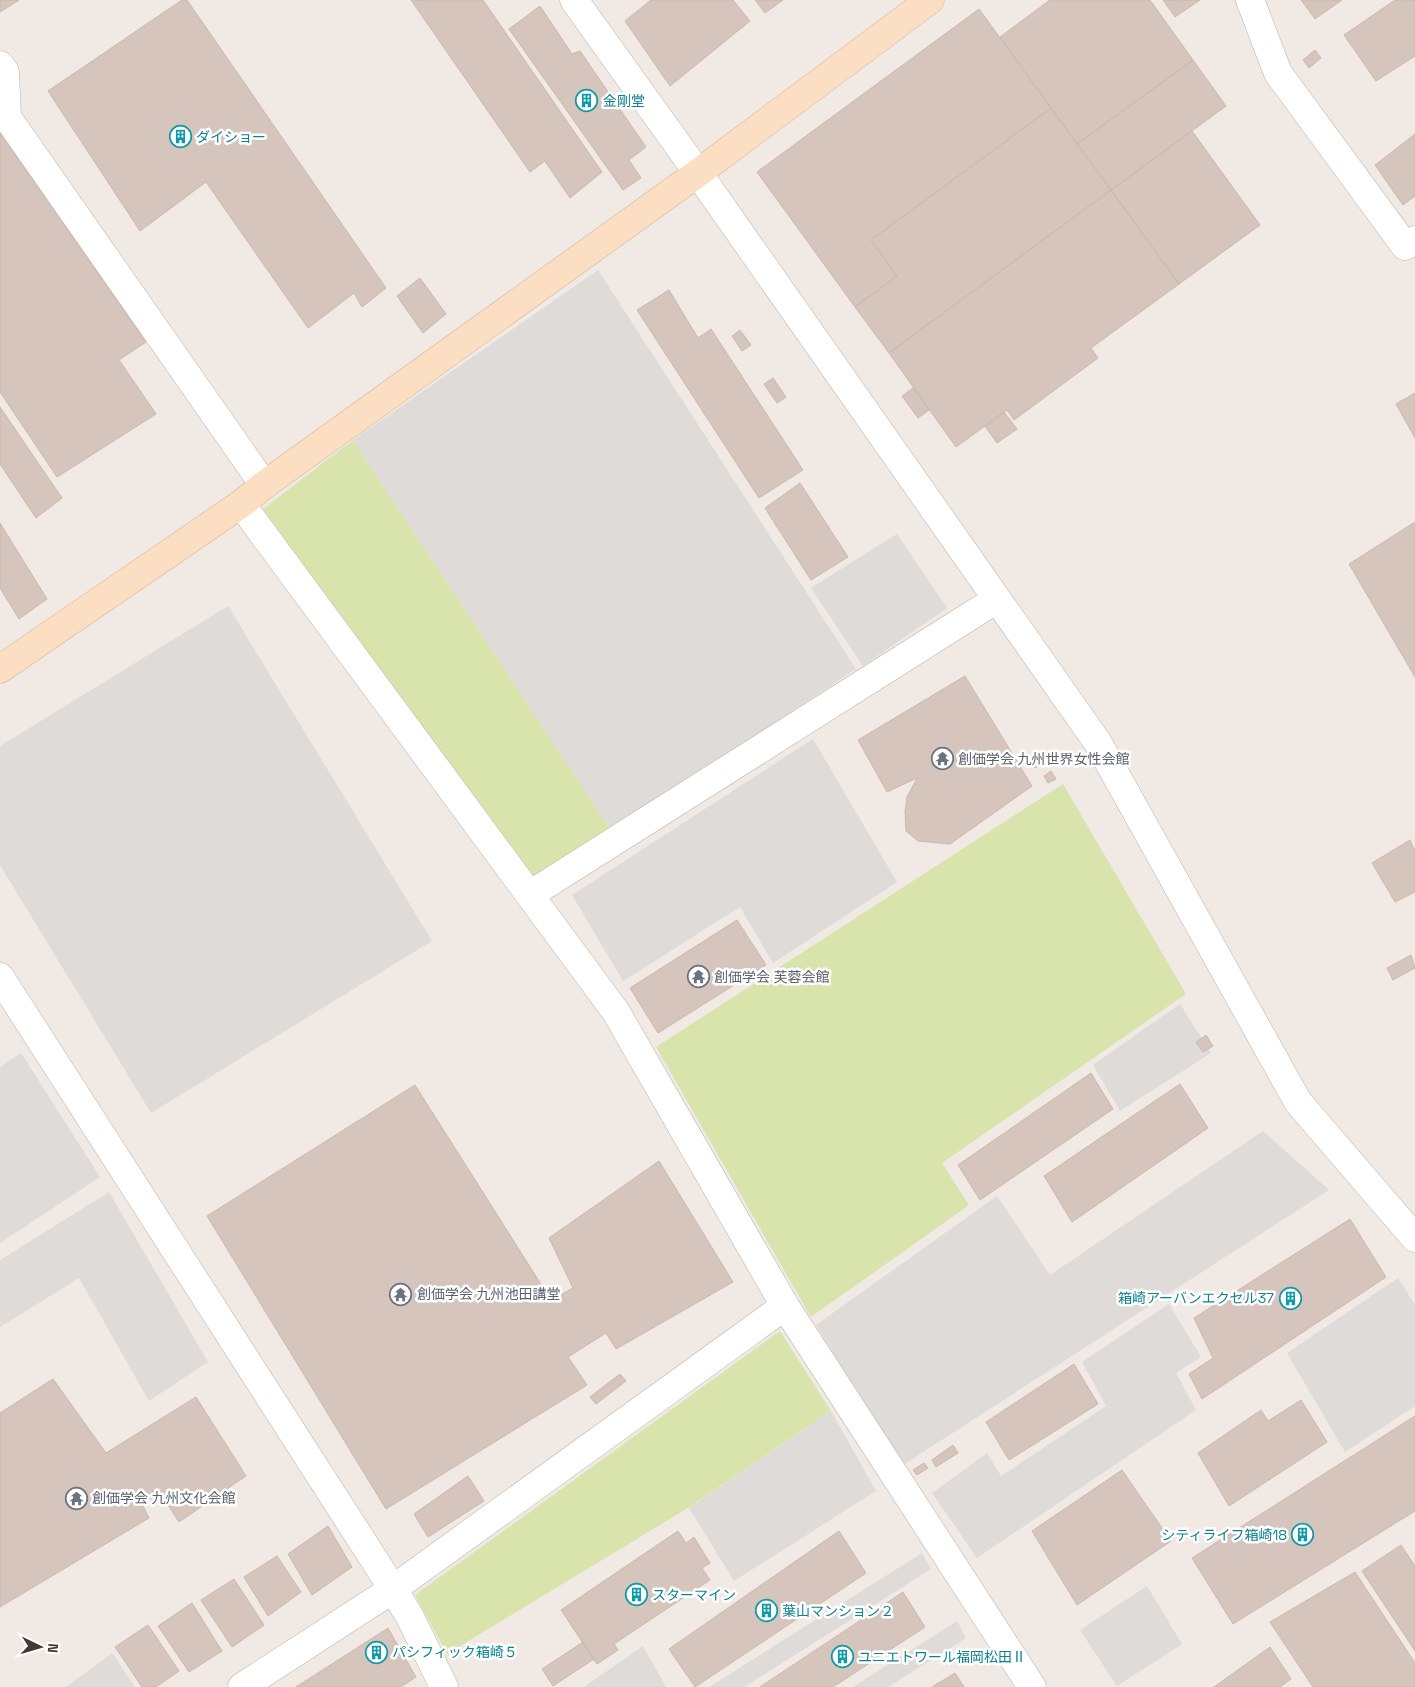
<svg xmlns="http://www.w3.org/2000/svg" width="1415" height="1687" font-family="'Space Grotesk','Noto Sans JP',sans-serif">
<rect width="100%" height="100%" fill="#f1e9e3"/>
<path fill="#d9e4ad" d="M 353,440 L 611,830 L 533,878 L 263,509 Z
M 1063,784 L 1186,994 L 942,1163 L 969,1205 L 811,1317 L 656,1047 Z
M 780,1331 L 831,1411 L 688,1508 L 447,1654 L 415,1595 Z"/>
<path fill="#dedbd9" d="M 598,270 L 856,669 L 611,830 L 353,440 Z
M 897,534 L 947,608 L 863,666 L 811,588 Z
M 228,606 L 432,941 L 151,1113 L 0,865 L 0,746 Z
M 813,739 L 897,882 L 773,963 L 740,907 L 623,981 L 572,895 Z
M 1180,1004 L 1211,1053 L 1120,1111 L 1093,1065 Z
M 21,1053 L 100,1177 L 0,1243 L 0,1067 Z
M 1263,1131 L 1329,1190 L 903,1465 L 816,1325 L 997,1196 L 1050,1275 Z
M 109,1192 L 208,1362 L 149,1401 L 79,1278 L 0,1327 L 0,1260 Z
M 1398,1278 L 1415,1305 L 1415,1406 L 1345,1452 L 1287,1353 Z
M 1169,1304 L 1201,1357 L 1176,1373 L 1196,1410 L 977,1558 L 932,1493 L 987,1453 L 1001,1476 L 1106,1406 L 1082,1362 Z
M 831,1411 L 876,1491 L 734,1581 L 689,1508 Z
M 922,1553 L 931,1569 L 744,1687 L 709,1687 Z
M 1147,1586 L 1182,1644 L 1117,1686 L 1080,1630 Z
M 957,1621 L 966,1638 L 888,1687 L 853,1687 Z
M 643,1646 L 666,1687 L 584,1687 Z
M 112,1653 L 135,1687 L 66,1687 Z"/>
<path fill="#d5c5bc" stroke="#ccb8ad" d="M 0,0 L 19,0 L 0,12 Z
M 182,0 L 187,0 L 386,288 L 362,307 L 354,293 L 308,328 L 206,182 L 140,231 L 48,91 Z
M 411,0 L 483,0 L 602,172 L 570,198 L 545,161 L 530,172 Z
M 651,0 L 733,0 L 750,21 L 670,86 L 625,21 Z
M 755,0 L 783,0 L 765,13 Z
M 1050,0 L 1150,0 L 1193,60 L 1077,144 L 1000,37 Z
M 1163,0 L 1200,0 L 1175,17 Z
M 1301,0 L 1342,0 L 1315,19 Z
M 1395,0 L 1415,0 L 1415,56 L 1376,81 L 1344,35 Z
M 540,6 L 572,54 L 580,51 L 646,147 L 629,160 L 641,178 L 623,190 L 509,29 Z
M 979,9 L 1051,108 L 871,240 L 897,276 L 855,307 L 757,172 Z
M 1315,50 L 1321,58 L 1309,68 L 1303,60 Z
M 1193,60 L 1226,106 L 1111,190 L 1077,144 Z
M 1051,108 L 1111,190 L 889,353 L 855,307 L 897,276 L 871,240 Z
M 1192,131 L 1260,225 L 1179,284 L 1111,190 Z
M 0,133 L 146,342 L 119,360 L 156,414 L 57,477 L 0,392 Z
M 1415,134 L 1415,196 L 1403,205 L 1375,165 Z
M 1111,190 L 1179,284 L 1091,348 L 1098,358 L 1014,420 L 1007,410 L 956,447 L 889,353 Z
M 420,278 L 446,314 L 423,333 L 397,296 Z
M 669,290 L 698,338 L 711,329 L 803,470 L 759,498 L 637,310 Z
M 740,330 L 751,345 L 742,351 L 732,336 Z
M 773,378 L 786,397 L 777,403 L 764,384 Z
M 913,388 L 929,410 L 918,418 L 902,396 Z
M 1415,393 L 1415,438 L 1396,404 Z
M 0,407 L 62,498 L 36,518 L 0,464 Z
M 1004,412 L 1017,429 L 997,443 L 985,426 Z
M 800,483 L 848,557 L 811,580 L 765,508 Z
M 1415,522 L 1415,677 L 1349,564 Z
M 0,523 L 47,599 L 19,619 L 0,588 Z
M 965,676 L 1032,786 L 950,844 L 918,841 L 906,831 L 905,812 L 907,797 L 917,778 L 887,792 L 858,740 Z
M 1038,754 L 1044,762 L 1035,768 L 1029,759 Z
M 1051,771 L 1056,779 L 1048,783 L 1044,776 Z
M 1410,840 L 1415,851 L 1415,892 L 1395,902 L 1372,863 Z
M 737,920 L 766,965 L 658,1033 L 630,988 Z
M 1411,955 L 1415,968 L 1393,980 L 1387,968 Z
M 1206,1035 L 1213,1046 L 1203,1052 L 1196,1042 Z
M 1091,1073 L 1113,1109 L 980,1200 L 958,1165 Z
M 1180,1084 L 1208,1128 L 1072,1222 L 1044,1176 Z
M 415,1085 L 551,1300 L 573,1288 L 549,1238 L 659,1161 L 733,1282 L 616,1349 L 606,1333 L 568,1357 L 587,1385 L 386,1509 L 207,1216 Z
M 1350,1219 L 1386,1277 L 1202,1399 L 1189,1374 L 1213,1358 L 1194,1318 Z
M 1074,1364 L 1098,1404 L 1009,1460 L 986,1422 Z
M 620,1374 L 626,1381 L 596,1404 L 590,1397 Z
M 53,1379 L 106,1453 L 196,1397 L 246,1476 L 179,1522 L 160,1493 L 142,1504 L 149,1518 L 0,1607 L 0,1413 Z
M 1301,1400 L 1327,1442 L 1229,1506 L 1198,1453 L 1261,1410 L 1268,1421 Z
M 1415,1416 L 1415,1511 L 1233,1624 L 1192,1558 Z
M 953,1445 L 958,1453 L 936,1467 L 932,1460 Z
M 924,1463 L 928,1468 L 917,1475 L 913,1470 Z
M 1122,1470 L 1171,1541 L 1077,1605 L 1032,1531 Z
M 468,1476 L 484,1501 L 428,1537 L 414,1514 Z
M 328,1526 L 352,1567 L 312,1595 L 288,1554 Z
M 678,1531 L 686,1543 L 694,1537 L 710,1563 L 702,1568 L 710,1580 L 614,1644 L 618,1650 L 597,1664 L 561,1610 Z
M 839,1531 L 866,1573 L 695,1687 L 669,1649 Z
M 1401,1545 L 1415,1566 L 1415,1651 L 1362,1571 Z
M 277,1556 L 301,1592 L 268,1616 L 244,1577 Z
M 1355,1572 L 1415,1663 L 1415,1687 L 1313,1687 L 1270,1622 Z
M 234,1579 L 264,1625 L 232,1647 L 201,1600 Z
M 903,1592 L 925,1627 L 833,1687 L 760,1687 Z
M 192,1603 L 222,1651 L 189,1672 L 158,1626 Z
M 148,1625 L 179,1671 L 156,1687 L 142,1687 L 115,1647 Z
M 388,1628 L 416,1677 L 401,1687 L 296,1687 Z
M 583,1642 L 594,1659 L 553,1686 L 542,1669 Z
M 1270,1647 L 1291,1679 L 1280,1687 L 1214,1687 Z
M 955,1673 L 964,1687 L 932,1687 Z"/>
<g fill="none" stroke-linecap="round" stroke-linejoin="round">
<defs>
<path id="street" d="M 574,0 L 698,173 L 1098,743 L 1298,1102 L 1415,1238
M 1250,0 L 1278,73 L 1405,246 L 1415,240
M 0,65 L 5,72 L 7,117 L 264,485
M 241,504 L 616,1012 L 785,1306 L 1032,1687
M 531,894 L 997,599
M 0,977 L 393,1589 L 410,1617 L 444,1687
M 242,1687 L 393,1589 L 785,1306"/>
<path id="secondary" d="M 0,669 L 241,504 L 264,485 L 698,173 L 930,0"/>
</defs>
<use href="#street" stroke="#bfb2aa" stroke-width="29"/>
<use href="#secondary" stroke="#d2b397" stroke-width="29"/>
<use href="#street" stroke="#fff" stroke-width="28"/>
<use href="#secondary" stroke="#fcdfc2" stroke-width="28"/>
</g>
<defs>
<symbol id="building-ring" viewBox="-11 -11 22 22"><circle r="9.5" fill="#fff" stroke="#0f9aa8" stroke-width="1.5"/><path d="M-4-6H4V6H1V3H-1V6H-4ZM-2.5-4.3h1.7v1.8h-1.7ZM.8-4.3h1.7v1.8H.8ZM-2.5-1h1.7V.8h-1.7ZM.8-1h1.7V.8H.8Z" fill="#0f9aa8"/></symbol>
<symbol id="temple-ring" viewBox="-11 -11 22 22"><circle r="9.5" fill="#fff" stroke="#6b7280" stroke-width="1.5"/><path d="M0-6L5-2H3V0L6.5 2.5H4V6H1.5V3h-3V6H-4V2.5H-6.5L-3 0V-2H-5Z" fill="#6b7280"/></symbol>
</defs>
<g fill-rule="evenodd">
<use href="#building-ring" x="574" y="88" width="25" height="25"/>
<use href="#building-ring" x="168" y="124" width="25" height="25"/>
<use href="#temple-ring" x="930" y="746" width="25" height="25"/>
<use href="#temple-ring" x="686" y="964" width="25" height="25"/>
<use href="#temple-ring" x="388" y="1282" width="25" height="25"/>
<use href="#building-ring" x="1278" y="1286" width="25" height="25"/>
<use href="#temple-ring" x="64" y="1486" width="25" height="25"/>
<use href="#building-ring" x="1290" y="1522" width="25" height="25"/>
<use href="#building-ring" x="624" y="1582" width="25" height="25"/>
<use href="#building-ring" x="754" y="1598" width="25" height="25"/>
<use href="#building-ring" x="364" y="1640" width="25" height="25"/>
<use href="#building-ring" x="830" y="1644" width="25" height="25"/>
</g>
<g text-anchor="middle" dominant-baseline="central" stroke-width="5" stroke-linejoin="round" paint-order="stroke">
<g font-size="14" fill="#0d838f" stroke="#fff" text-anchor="start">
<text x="603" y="101">金剛堂</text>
<text x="196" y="137">ダイショー</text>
<text x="1274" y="1298" text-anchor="end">箱崎アーバンエクセル37</text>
<text x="1287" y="1535" text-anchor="end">シティライフ箱崎18</text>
<text x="652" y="1595">スターマイン</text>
<text x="782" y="1611">葉山マンション２</text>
<text x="392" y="1652">パシフィック箱崎５</text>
<text x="858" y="1657">ユニエトワール福岡松田Ⅱ</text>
</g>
<g font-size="14" fill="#5b616d" stroke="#fff" text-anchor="start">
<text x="958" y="759">創価学会 九州世界女性会館</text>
<text x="714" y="977">創価学会 芙蓉会館</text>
<text x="417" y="1294">創価学会 九州池田講堂</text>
<text x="92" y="1498">創価学会 九州文化会館</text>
</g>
</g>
<g transform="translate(40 1647) rotate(95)" stroke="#ffffff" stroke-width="4" paint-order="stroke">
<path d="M0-4L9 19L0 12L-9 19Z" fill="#423934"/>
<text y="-8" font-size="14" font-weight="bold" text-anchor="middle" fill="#423934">N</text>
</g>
</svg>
